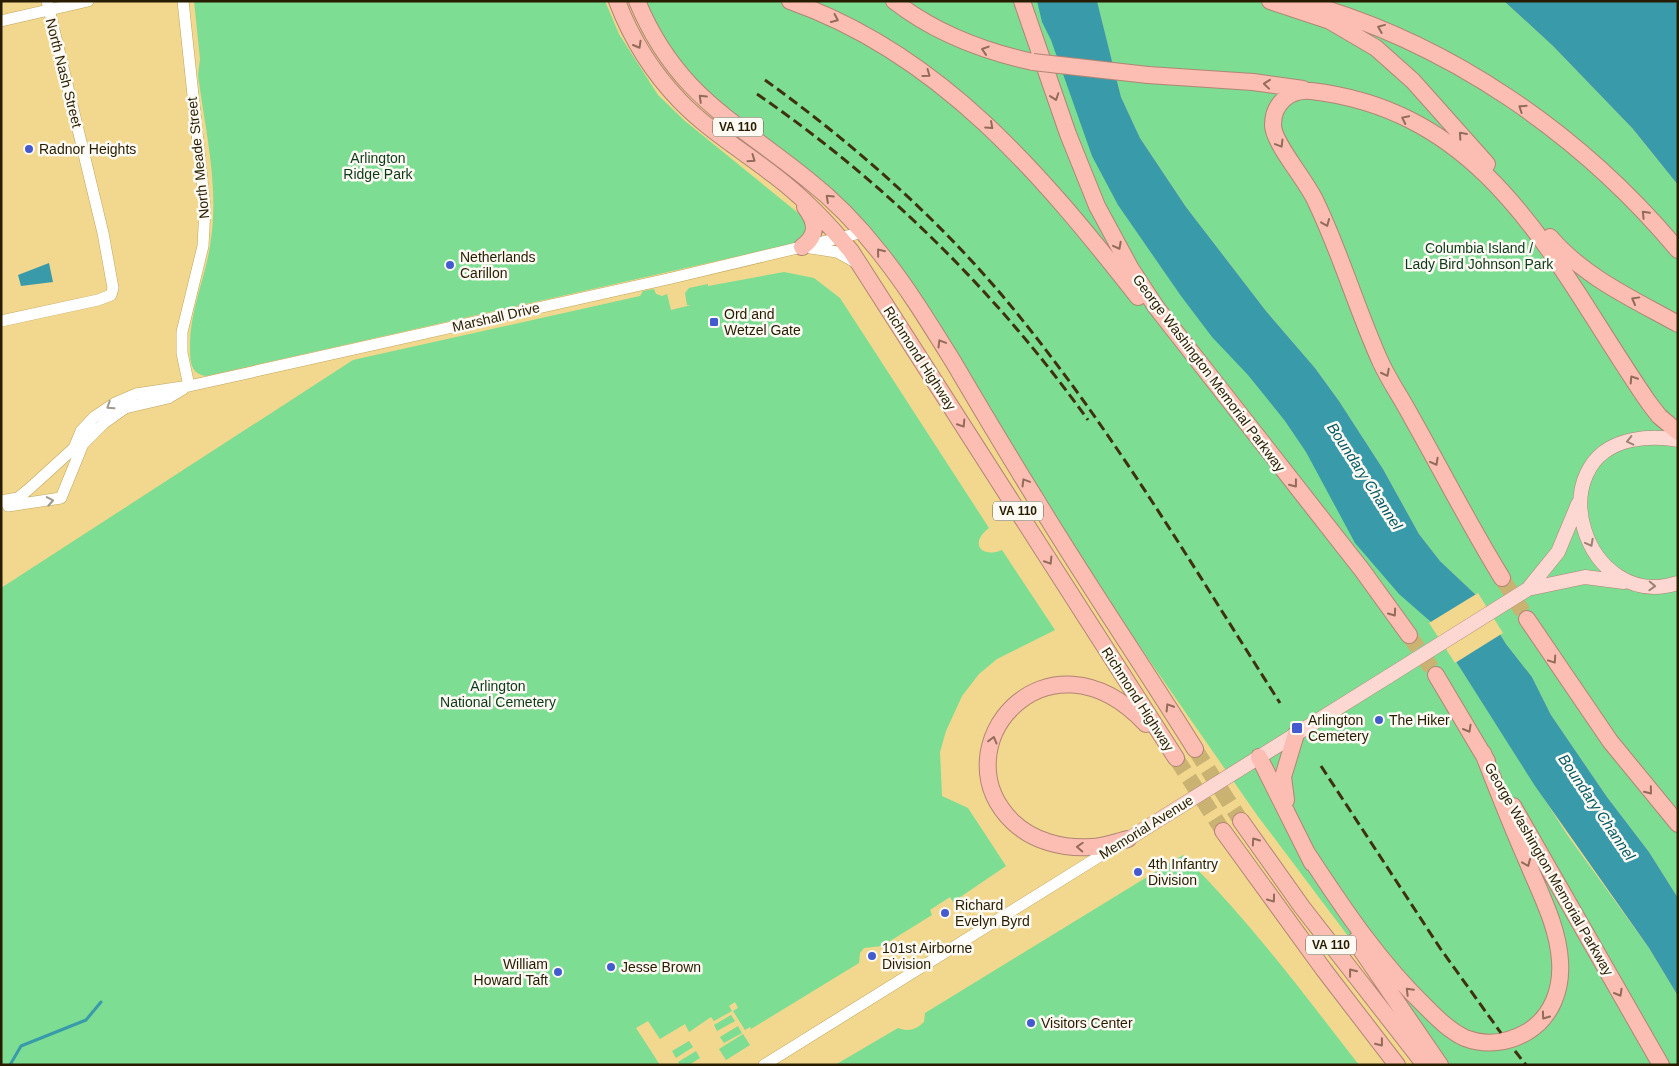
<svg xmlns="http://www.w3.org/2000/svg" width="1679" height="1066" font-family="Arial,sans-serif">
<rect width="100%" height="100%" fill="#f2d78e"/>
<path fill="#7cdd93" d="M 194,1 L 605,1 L 619,34 L 658,95 L 685,121 L 803,217 L 808,227 L 800,242 L 792,244 L 206,376 C 191,374 190,362 190,348 C 189,311 207,275 211,239 C 219,185 205,129 198,75 L 200,59 Z
M 637,1 L 1057,1 L 1323,464 L 1431,622 L 1568,836 L 1649,948 L 1678,996 L 1678,1065 L 1445,1065 L 1257,815 L 1028,486 L 864,232 L 709,105 Z
M 1097,1 L 1504,1 L 1553,46 L 1633,129 L 1678,185 L 1678,898 L 1649,852 L 1607,797 L 1551,715 L 1532,677 L 1506,644 L 1476,595 L 1440,561 L 1419,534 L 1383,469 L 1339,401 L 1315,368 L 1266,311 L 1186,207 L 1140,138 L 1121,97 Z
M 784,272 L 814,278 L 840,298 L 989,528 C 969,543 981,559 1002,550 L 1055,630 L 997,659 L 979,674 L 962,696 L 946,731 L 940,752 L 942,796 L 968,808 L 1006,866 L 953,902 L 950,897 L 930,910 L 932,915 L 882,946 L 864,948 L 860,953 L 859,963 L 751,1029 L 750,1027 L 745,1030 L 733,1011 L 738,1008 L 735,1002 L 729,1006 L 732,1011 L 714,1021 L 711,1017 L 689,1032 L 685,1024 L 660,1039 L 648,1021 L 636,1028 L 660,1065 L 1,1065 L 1,588 L 353,360 L 640,296 L 643,291 L 654,289 L 656,294 L 662,296 L 667,294 L 671,310 L 691,305 L 687,305 L 685,293 L 689,288 L 708,284 L 708,286 Z
M 1183,855 C 1249,920 1303,993 1359,1065 L 835,1065 L 898,1028 C 908,1032 916,1030 924,1022 L 925,1013 Z
M 731,1015 L 735,1021 L 717,1031 L 714,1025 Z
M 738,1026 L 742,1033 L 724,1043 L 720,1037 Z
M 743,1034 L 750,1045 L 726,1060 L 719,1049 Z
M 689,1041 L 693,1047 L 676,1058 L 672,1051 Z
M 696,1051 L 700,1058 L 689,1065 L 680,1065 L 678,1062 Z"/>
<path fill="#399baa" d="M 1037,1 L 1097,1 L 1121,97 L 1140,138 L 1186,207 L 1266,311 L 1315,368 L 1339,401 L 1383,469 L 1419,534 L 1440,561 L 1476,595 L 1506,644 L 1532,677 L 1551,715 L 1607,797 L 1649,852 L 1678,898 L 1678,996 L 1649,948 L 1535,786 L 1431,622 L 1399,594 L 1355,543 L 1306,452 L 1285,421 L 1248,375 L 1212,337 L 1181,296 L 1118,205 L 1092,156 L 1051,40 L 1042,22 Z
M 1504,1 L 1678,1 L 1678,185 L 1633,129 L 1553,46 Z
M 49,263 L 53,282 L 21,286 L 18,275 Z"/>
<path fill="#f2d78e" d="M 1478,593 L 1503,633 L 1455,663 L 1429,623 Z"/>
<g fill="none" stroke-linecap="round" stroke-linejoin="round">
<path stroke="#399baa" stroke-width="3" d="M 10,1065 L 21,1046 L 86,1020 L 101,1002"/>
<path stroke="#c9b272" stroke-width="16" stroke-dasharray="16 8" stroke-linecap="butt" d="M 1502,578 L 1527,619
M 1409,635 L 1436,675
M 1195,749 L 1241,821
M 1176,758 L 1223,831"/>
<defs>
<path id="minor" d="M 183,1 L 205,208 L 203,246 L 182,332 L 182,353 L 189,386
M 1,21 L 88,1
M 811,248 L 837,252 L 855,262
M 1,321 L 98,300 L 111,295 L 113,288 L 103,233 L 47,1
M 1,501 L 18,498 L 29,489 L 74,448 L 81,431 L 94,417 L 115,403 L 136,394 L 189,386 L 672,278 L 864,232
M 8,506 L 61,498 L 83,444 L 104,423 L 125,408 L 168,398 L 183,389
M 764,1065 L 1116,846"/>
<path id="major" d="M 1678,440 C 1663,437 1647,437 1632,440 C 1538,459 1584,613 1678,583
M 1528,589 L 1558,552 L 1578,504
M 1528,589 L 1585,577 L 1624,582
M 1128,839 L 1389,676"/>
<path id="highway" d="M 617,1 C 631,38 652,72 680,101 C 708,130 743,151 775,176 C 804,198 828,223 851,251 L 1176,758
M 637,1 C 676,95 733,119 807,179 C 835,201 859,226 880,253 C 908,288 931,326 954,363 C 981,409 1009,456 1037,501 C 1088,585 1143,666 1195,749
M 790,1 C 941,54 1042,175 1138,297
M 894,1 C 935,33 982,51 1033,62
M 1022,1 L 1068,134 L 1097,206 L 1131,269 L 1156,307 L 1362,570 L 1409,635
M 1270,1 L 1330,21 L 1376,48 L 1413,81 L 1487,164
M 1299,1 C 1447,41 1580,133 1678,250
M 1148,75 L 1253,82 L 1303,89
M 1550,237 C 1584,277 1633,299 1678,324
M 802,247 C 818,235 817,223 805,207
M 1502,578 C 1470,526 1442,471 1412,418 C 1402,399 1390,382 1381,363 C 1357,310 1341,254 1316,202 C 1307,181 1273,143 1273,125 C 1273,103 1290,89 1311,91 C 1494,112 1557,270 1649,403 L 1659,416 L 1678,432
M 1527,619 L 1610,741 L 1678,824
M 1436,675 L 1487,761
M 1259,757 L 1312,863
M 1286,800 L 1283,777 L 1296,734
M 1513,806 L 1661,1065
M 1241,821 L 1302,907 L 1425,1065
M 1223,831 L 1324,970 L 1397,1065
M 1128,839 C 1116,842 1103,847 1091,847 C 1063,849 1033,841 1013,822 C 937,748 1047,619 1146,724
M 1307,853 C 1343,908 1379,962 1427,1008 C 1438,1019 1450,1031 1465,1038 C 1486,1046 1508,1043 1527,1032 C 1552,1017 1562,989 1560,961 C 1558,926 1540,893 1527,861 C 1511,825 1497,789 1483,753
M 1355,941 L 1440,1065"/>
</defs>
<use href="#minor" stroke="#c0a65d" stroke-width="12"/>
<use href="#major" stroke="#b18574" stroke-width="15"/>
<use href="#highway" stroke="#b18574" stroke-width="18"/>
<use href="#minor" stroke="#fff" stroke-width="11"/>
<use href="#major" stroke="#fdd7d1" stroke-width="14"/>
<use href="#highway" stroke="#fcbdb2" stroke-width="16"/>
<path stroke="#3e3110" stroke-width="3" stroke-dasharray="10 5" stroke-linecap="butt" d="M 765,80 C 851,142 932,213 1001,294 C 1107,420 1191,564 1280,703
M 757,94 C 885,182 997,293 1088,420
M 1321,766 L 1440,948 L 1501,1033
M 1515,1051 L 1526,1065"/>
<defs>
<path id="major-bridge" d="M 1389,676 L 1528,589"/>
<path id="highway-bridge" d="M 1033,62 L 1148,75"/>
</defs>
<use href="#major-bridge" stroke="#b18574" stroke-width="15" stroke-linecap="butt"/>
<use href="#highway-bridge" stroke="#b18574" stroke-width="18" stroke-linecap="butt"/>
<use href="#major-bridge" stroke="#fdd7d1" stroke-width="14"/>
<use href="#highway-bridge" stroke="#fcbdb2" stroke-width="16"/>
</g>
<defs><path id="oneway-chevron" d="M-2-3.5L2.5 0L-2 3.5" fill="none" stroke-width="1.6" stroke-linecap="round" stroke-linejoin="round" transform="scale(1.25)"/></defs>
<g stroke="#926c59">
<use href="#oneway-chevron" transform="translate(835 19) rotate(25)"/>
<use href="#oneway-chevron" transform="translate(1381 28) rotate(-158)"/>
<use href="#oneway-chevron" transform="translate(638 45) rotate(60)"/>
<use href="#oneway-chevron" transform="translate(985 50) rotate(-162)"/>
<use href="#oneway-chevron" transform="translate(927 74) rotate(36)"/>
<use href="#oneway-chevron" transform="translate(1267 84) rotate(-174)"/>
<use href="#oneway-chevron" transform="translate(1055 97) rotate(71)"/>
<use href="#oneway-chevron" transform="translate(702 98) rotate(-136)"/>
<use href="#oneway-chevron" transform="translate(1522 108) rotate(-145)"/>
<use href="#oneway-chevron" transform="translate(1405 119) rotate(-154)"/>
<use href="#oneway-chevron" transform="translate(990 126) rotate(42)"/>
<use href="#oneway-chevron" transform="translate(1462 135) rotate(-131)"/>
<use href="#oneway-chevron" transform="translate(1280 144) rotate(59)"/>
<use href="#oneway-chevron" transform="translate(752 159) rotate(35)"/>
<use href="#oneway-chevron" transform="translate(829 198) rotate(-137)"/>
<use href="#oneway-chevron" transform="translate(1645 214) rotate(-134)"/>
<use href="#oneway-chevron" transform="translate(1326 223) rotate(68)"/>
<use href="#oneway-chevron" transform="translate(1118 246) rotate(62)"/>
<use href="#oneway-chevron" transform="translate(880 252) rotate(-129)"/>
<use href="#oneway-chevron" transform="translate(1635 300) rotate(-151)"/>
<use href="#oneway-chevron" transform="translate(941 343) rotate(-121)"/>
<use href="#oneway-chevron" transform="translate(1386 373) rotate(63)"/>
<use href="#oneway-chevron" transform="translate(1633 379) rotate(-123)"/>
<use href="#oneway-chevron" transform="translate(962 424) rotate(57)"/>
<use href="#oneway-chevron" transform="translate(1435 462) rotate(61)"/>
<use href="#oneway-chevron" transform="translate(1025 482) rotate(-121)"/>
<use href="#oneway-chevron" transform="translate(1294 484) rotate(52)"/>
<use href="#oneway-chevron" transform="translate(1049 561) rotate(58)"/>
<use href="#oneway-chevron" transform="translate(1393 613) rotate(55)"/>
<use href="#oneway-chevron" transform="translate(1553 660) rotate(56)"/>
<use href="#oneway-chevron" transform="translate(1169 707) rotate(-122)"/>
<use href="#oneway-chevron" transform="translate(1468 729) rotate(60)"/>
<use href="#oneway-chevron" transform="translate(993 740) rotate(-75)"/>
<use href="#oneway-chevron" transform="translate(1649 791) rotate(51)"/>
<use href="#oneway-chevron" transform="translate(1255 841) rotate(-125)"/>
<use href="#oneway-chevron" transform="translate(1080 847) rotate(-177)"/>
<use href="#oneway-chevron" transform="translate(1527 863) rotate(67)"/>
<use href="#oneway-chevron" transform="translate(1272 899) rotate(54)"/>
<use href="#oneway-chevron" transform="translate(1352 972) rotate(-128)"/>
<use href="#oneway-chevron" transform="translate(1409 991) rotate(-135)"/>
<use href="#oneway-chevron" transform="translate(1619 993) rotate(60)"/>
<use href="#oneway-chevron" transform="translate(1545 1016) rotate(126)"/>
<use href="#oneway-chevron" transform="translate(1380 1043) rotate(52)"/>
</g>
<g stroke="#9e998c">
<use href="#oneway-chevron" transform="translate(110 406) rotate(147)"/>
<use href="#oneway-chevron" transform="translate(50 501) rotate(-10)"/>
</g>
<g stroke="#9d8373">
<use href="#oneway-chevron" transform="translate(1630 441) rotate(167)"/>
<use href="#oneway-chevron" transform="translate(1590 543) rotate(62)"/>
<use href="#oneway-chevron" transform="translate(1652 586) rotate(2)"/>
</g>
<g fill="#435bce" stroke="#fdfaf3" stroke-width="2">
<circle cx="29" cy="149" r="5"/>
<circle cx="450" cy="265" r="5"/>
<rect x="709" y="317" width="10" height="10" rx="2.5"/>
<circle cx="1379" cy="720" r="5"/>
<rect x="1291" y="722" width="12" height="12" rx="2.5"/>
<circle cx="1138" cy="872" r="5"/>
<circle cx="945" cy="913" r="5"/>
<circle cx="872" cy="956" r="5"/>
<circle cx="611" cy="967" r="5"/>
<circle cx="558" cy="972" r="5"/>
<circle cx="1031" cy="1023" r="5"/>
</g>
<g text-anchor="middle" dominant-baseline="central" stroke-width="5" stroke-linejoin="round" paint-order="stroke">
<g fill="#fdfaf3" stroke="#675f49" stroke-width="1">
<rect x="713" y="117.5" width="50" height="19" rx="4"/>
<rect x="993" y="501.5" width="50" height="19" rx="4"/>
<rect x="1306" y="935.5" width="50" height="19" rx="4"/>
</g>
<g font-size="12" font-weight="bold" fill="#271c00">
<text x="738" y="127">VA 110</text>
<text x="1018" y="511">VA 110</text>
<text x="1331" y="945">VA 110</text>
</g>
<g font-size="14" fill="#271c00" stroke="#fdfaf3">
<text transform="translate(64 73) rotate(76)">North Nash Street</text>
<text transform="translate(198 158) rotate(-96)">North Meade Street</text>
<text transform="translate(496 317) rotate(-13)">Marshall Drive</text>
<text transform="translate(920 358) rotate(57)">Richmond Highway</text>
<text transform="translate(1209 373) rotate(53)">George Washington Memorial Parkway</text>
<text transform="translate(1138 699) rotate(57)">Richmond Highway</text>
<text transform="translate(1146 827) rotate(-32)">Memorial Avenue</text>
<text transform="translate(1549 869) rotate(60)">George Washington Memorial Parkway</text>
</g>
<g font-size="14" fill="#271c00" stroke="#fdfaf3" text-anchor="start">
<text x="39" y="149">Radnor Heights</text>
<text x="460" y="257">Netherlands<tspan x="460" dy="16">Carillon</tspan></text>
<text x="724" y="314">Ord and<tspan x="724" dy="16">Wetzel Gate</tspan></text>
<text x="1308" y="720">Arlington<tspan x="1308" dy="16">Cemetery</tspan></text>
<text x="1389" y="720">The Hiker</text>
<text x="1148" y="864">4th Infantry<tspan x="1148" dy="16">Division</tspan></text>
<text x="955" y="905">Richard<tspan x="955" dy="16">Evelyn Byrd</tspan></text>
<text x="882" y="948">101st Airborne<tspan x="882" dy="16">Division</tspan></text>
<text x="548" y="964" text-anchor="end">William<tspan x="548" dy="16">Howard Taft</tspan></text>
<text x="621" y="967">Jesse Brown</text>
<text x="1041" y="1023">Visitors Center</text>
</g>
<g font-size="14" fill="#0b391a" stroke="#fdfaf3">
<text x="378" y="158">Arlington<tspan x="378" dy="16">Ridge Park</tspan></text>
<text x="1479" y="248">Columbia Island /<tspan x="1479" dy="16">Lady Bird Johnson Park</tspan></text>
<text x="498" y="686">Arlington<tspan x="498" dy="16">National Cemetery</tspan></text>
</g>
<g font-size="15" font-style="italic" fill="#025965" stroke="#fdfaf3">
<text transform="translate(1365 476) rotate(57)">Boundary Channel</text>
<text transform="translate(1597 807) rotate(56)">Boundary Channel</text>
</g>
</g>
<rect width="1679" height="1066" fill="none" stroke="#271c00" stroke-width="5"/>
</svg>
